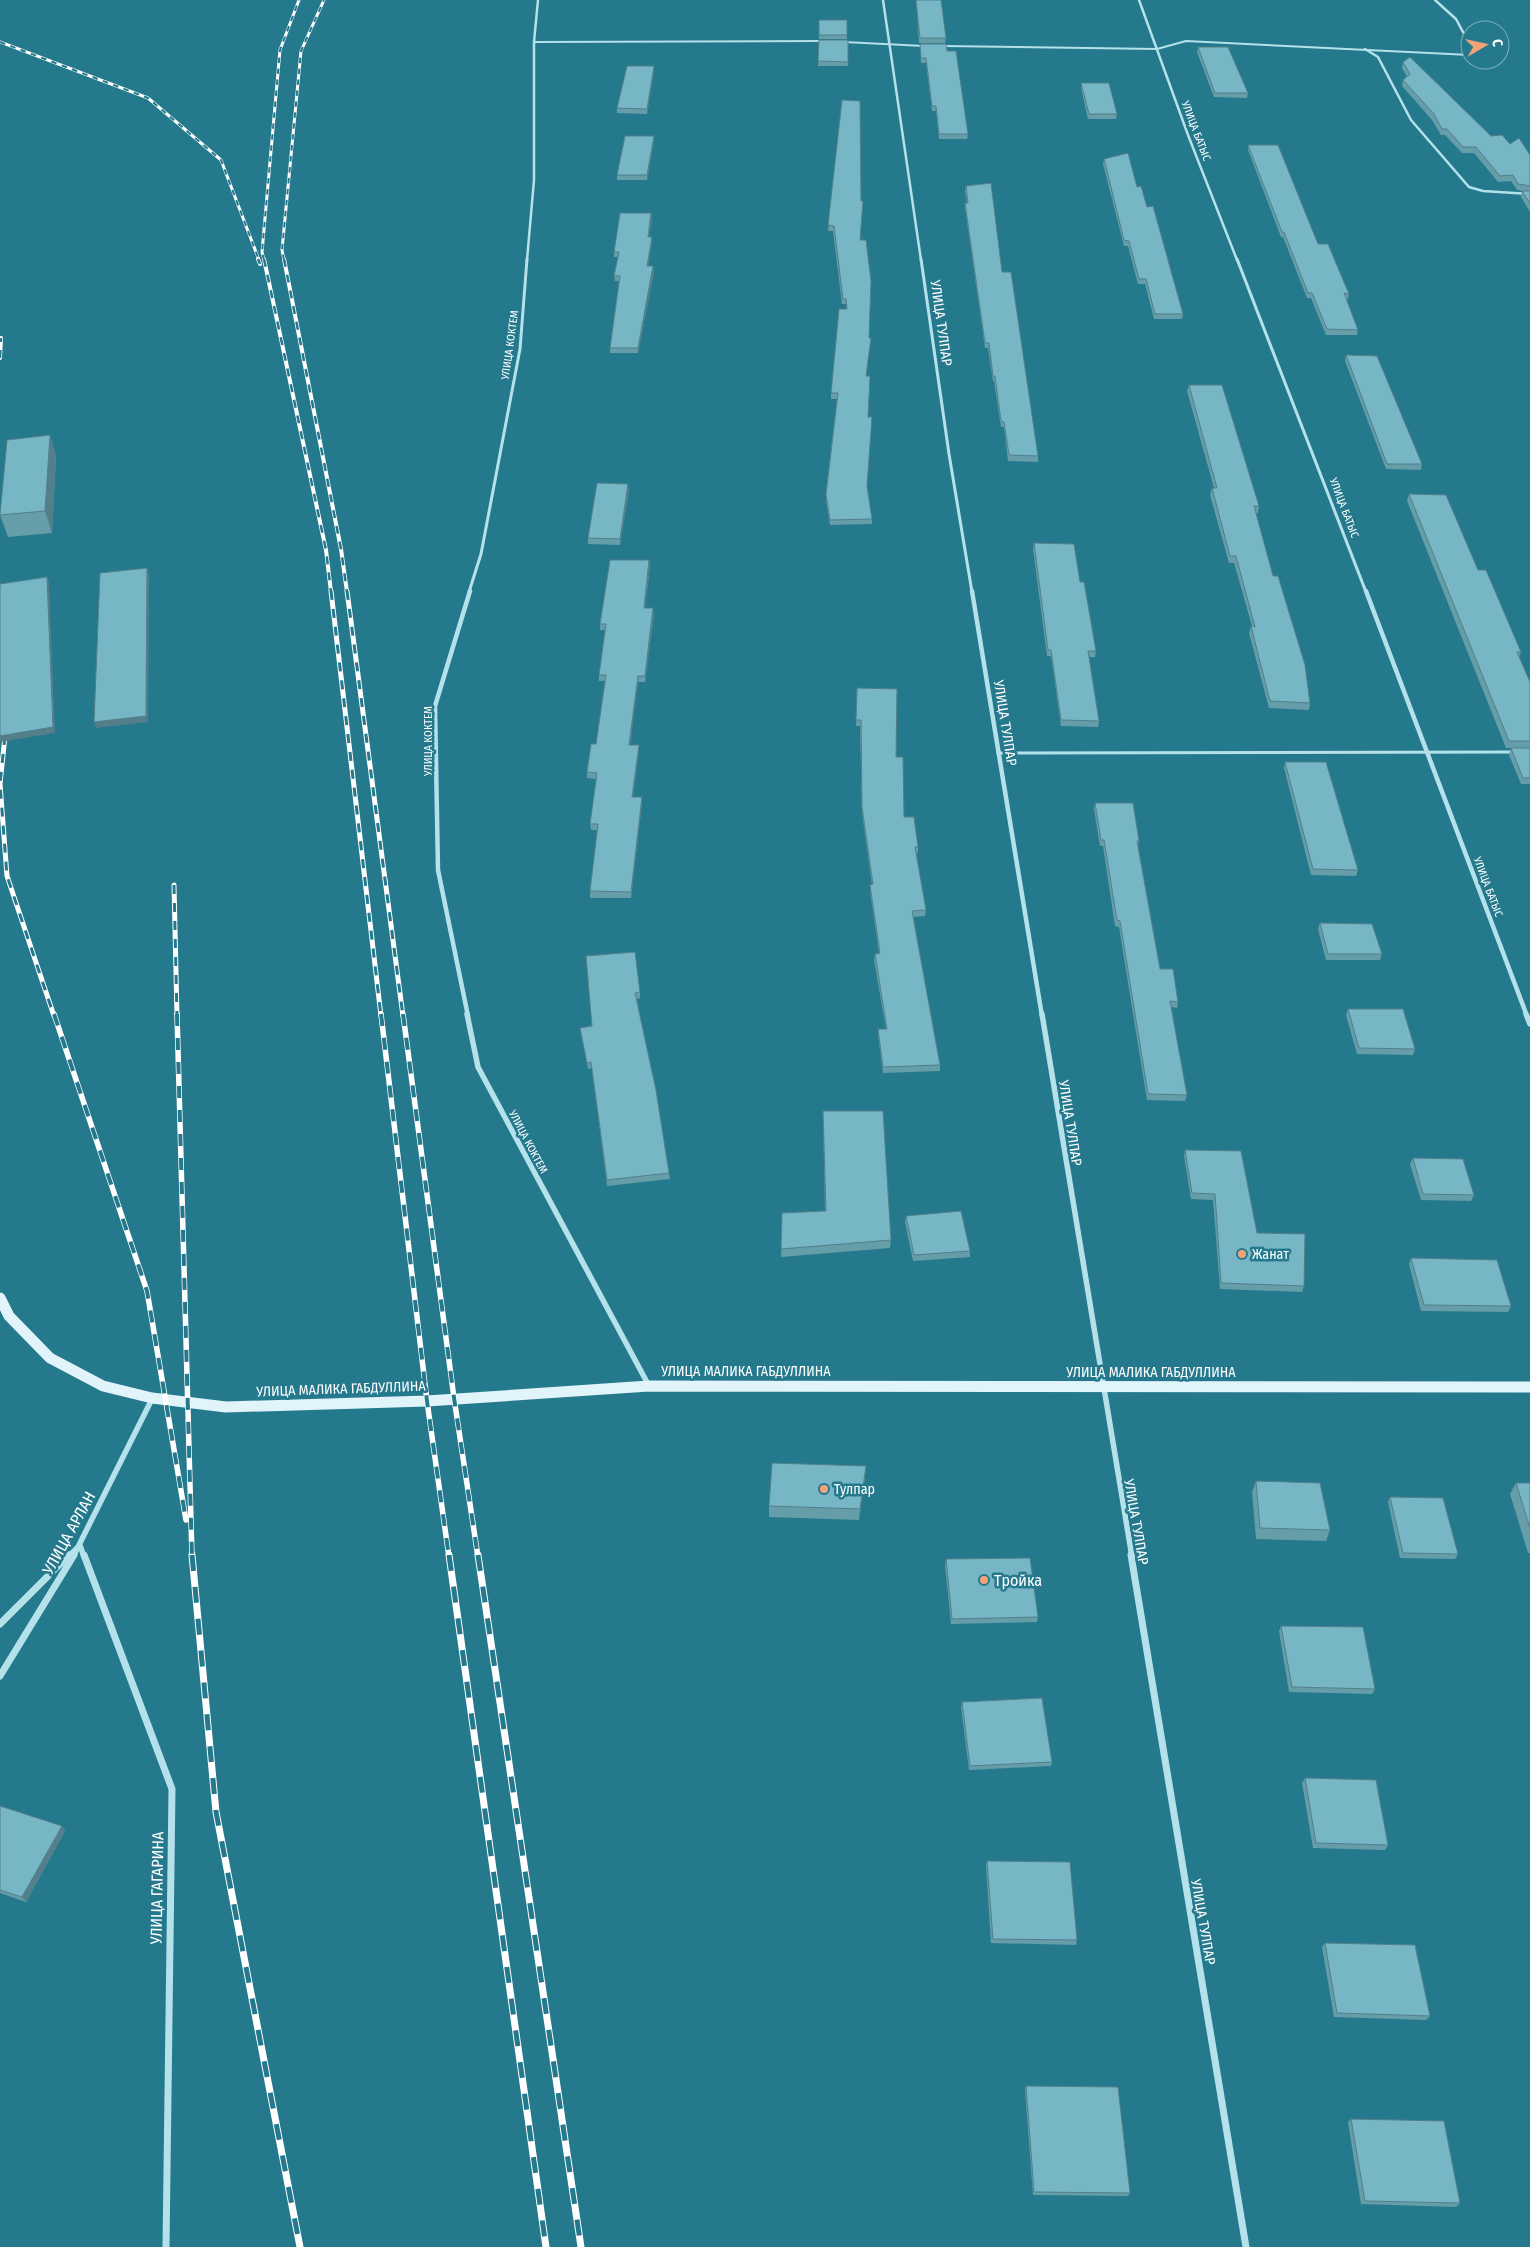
<svg xmlns="http://www.w3.org/2000/svg" width="1530" height="2247" font-family="'Fira Sans Condensed',sans-serif">
<rect width="100%" height="100%" fill="#25798d"/>
<g fill="none" stroke-linecap="round" stroke-linejoin="round">
<path stroke="#b5e1eb" stroke-width="2" d="M 534,42 L 822,41
M 844,42 L 924,46
M 943,46 L 1157,49 L 1186,41 L 1470,55"/>
<path stroke="#b5e1eb" stroke-width="3" d="M 998,753 L 1515,752"/>
<path stroke="#b5e1eb" stroke-width="2.5" d="M 883,0 L 921,260
M 1139,0 L 1188,135 L 1237,260
M 1435,0 L 1456,19 L 1470,45
M 1365,49 L 1378,57 L 1411,120 L 1469,187 L 1483,191 L 1530,194
M 527,260 L 534,180 L 534,42 L 538,0"/>
<path stroke="#b5e1eb" stroke-width="3" d="M 921,259 L 949,454 L 972,592
M 1237,259 L 1366,592
M 469,592 L 481,554 L 520,349 L 527,259"/>
<path stroke="#b5e1eb" stroke-width="4.5" d="M 972,591 L 1042,1016
M 1366,591 L 1527,1016
M 468,1016 L 438,870 L 435,706 L 470,591"/>
<path stroke="#b5e1eb" stroke-width="5.5" d="M 467,1014 L 478,1067 L 649,1386
M 1042,1014 L 1132,1557
M 1526,1014 L 1530,1024
M 68,1557 L 80,1545 L 84,1557
M 73,1557 L 152,1399"/>
<path stroke="#b5e1eb" stroke-width="7" d="M 84,1555 L 172,1789 L 166,2247
M 1131,1555 L 1246,2247
M 0,1624 L 69,1555
M 0,1676 L 74,1555"/>
<path stroke="#e0f4f9" stroke-width="11" d="M 0,1298 L 9,1316 L 50,1358 L 103,1386 L 152,1398 L 226,1407 L 427,1401 L 649,1386 L 1530,1387"/>
<defs>
<path id="rail-far4" d="M 0,42 L 148,98 L 221,160 L 259,260
M 264,260 L 262,252 L 280,50 L 299,0
M 284,260 L 282,250 L 301,51 L 324,0"/>
<path id="rail-far3" d="M 258,259 L 260,264
M 264,259 L 326,550 L 331,592
M 284,259 L 341,549 L 347,592
M 0,358 L 1,338"/>
<path id="rail-far2" d="M 331,591 L 381,1016
M 347,591 L 403,1016
M 5,736 L 0,784 L 7,876 L 54,1016
M 174,885 L 177,1016"/>
<path id="rail-far1" d="M 54,1014 L 147,1291 L 186,1520
M 177,1014 L 192,1557
M 381,1014 L 427,1401 L 449,1557
M 403,1014 L 454,1398 L 478,1557"/>
<path id="rail" d="M 192,1555 L 216,1812 L 300,2247
M 449,1555 L 546,2247
M 478,1555 L 581,2247"/>
</defs>
<use href="#rail-far4" stroke="#fff" stroke-width="3"/>
<use href="#rail-far3" stroke="#fff" stroke-width="4"/>
<use href="#rail-far2" stroke="#fff" stroke-width="5"/>
<use href="#rail-far1" stroke="#fff" stroke-width="5.5"/>
<use href="#rail" stroke="#fff" stroke-width="7"/>
<use href="#rail-far4" stroke="#25798d" stroke-width="2" stroke-dasharray="5.5" stroke-linecap="butt"/>
<use href="#rail-far3" stroke="#25798d" stroke-width="2.5" stroke-dasharray="8" stroke-linecap="butt"/>
<use href="#rail-far2" stroke="#25798d" stroke-width="3" stroke-dasharray="9" stroke-linecap="butt"/>
<use href="#rail-far1" stroke="#25798d" stroke-width="4" stroke-dasharray="12" stroke-linecap="butt"/>
<use href="#rail" stroke="#25798d" stroke-width="5" stroke-dasharray="16" stroke-linecap="butt"/>
</g>
<path fill="#659da9" d="M 916,0 L 941,0 L 946,38 L 945,43 L 919,43 Z
M 819,20 L 847,20 L 847,39 L 819,39 Z
M 819,40 L 848,40 L 848,66 L 818,66 Z
M 920,44 L 947,51 L 968,134 L 967,139 L 939,139 L 936,111 L 932,111 L 926,63 L 921,63 Z
M 1198,47 L 1248,93 L 1247,98 L 1214,97 L 1197,52 Z
M 1403,62 L 1491,136 L 1510,144 L 1530,155 L 1530,212 L 1521,197 L 1522,191 L 1517,190 L 1511,181 L 1498,182 L 1474,153 L 1462,153 L 1445,135 L 1441,135 L 1432,120 L 1402,86 L 1403,80 L 1407,77 L 1402,68 Z
M 654,66 L 654,71 L 647,114 L 617,113 L 617,108 Z
M 1081,83 L 1117,114 L 1116,119 L 1088,119 L 1081,88 Z
M 842,100 L 861,240 L 868,417 L 867,487 L 872,519 L 872,524 L 830,525 L 826,500 L 826,494 L 837,399 L 831,399 L 831,393 L 846,309 L 846,304 L 842,304 L 833,231 L 828,231 Z
M 654,141 L 647,180 L 617,180 L 617,175 Z
M 1248,145 L 1318,244 L 1349,294 L 1348,299 L 1346,299 L 1358,330 L 1357,335 L 1326,335 L 1311,298 L 1307,298 L 1283,237 L 1281,237 L 1248,150 Z
M 1104,159 L 1137,187 L 1147,207 L 1183,314 L 1182,319 L 1154,319 L 1145,284 L 1138,284 L 1128,246 L 1124,246 L 1103,164 Z
M 966,186 L 1002,272 L 1038,456 L 1038,462 L 1008,461 L 1004,427 L 1001,427 L 994,381 L 993,381 L 988,348 L 985,348 L 965,208 L 965,203 L 967,203 L 965,191 Z
M 651,213 L 652,219 L 649,237 L 652,243 L 648,266 L 653,266 L 654,272 L 638,353 L 610,353 L 610,348 L 619,281 L 615,281 L 614,276 L 618,257 L 614,257 L 614,252 Z
M 1346,355 L 1422,464 L 1421,470 L 1386,469 L 1345,361 Z
M 1189,385 L 1259,506 L 1258,513 L 1256,513 L 1273,576 L 1310,703 L 1309,710 L 1269,708 L 1249,633 L 1251,626 L 1252,626 L 1234,563 L 1229,563 L 1210,495 L 1212,488 L 1214,488 L 1187,391 Z
M 50,435 L 56,457 L 52,533 L 8,537 L 0,515 Z
M 629,490 L 620,545 L 588,544 L 588,538 Z
M 1409,494 L 1478,570 L 1521,652 L 1519,657 L 1530,682 L 1530,748 L 1506,748 L 1407,501 Z
M 1034,543 L 1080,582 L 1096,651 L 1095,657 L 1089,657 L 1099,721 L 1098,727 L 1061,726 L 1051,656 L 1047,656 L 1033,549 Z
M 649,560 L 650,566 L 645,608 L 654,614 L 645,682 L 638,682 L 630,745 L 639,751 L 633,797 L 642,803 L 631,898 L 590,898 L 590,891 L 597,830 L 591,830 L 590,824 L 597,779 L 587,778 L 587,772 L 596,744 L 605,681 L 599,681 L 599,675 L 606,630 L 600,630 L 600,624 Z
M 857,688 L 896,757 L 904,817 L 918,847 L 918,853 L 916,853 L 926,910 L 925,916 L 913,917 L 940,1065 L 940,1071 L 883,1073 L 878,1035 L 878,1029 L 886,1029 L 874,960 L 875,954 L 879,953 L 870,891 L 870,885 L 872,885 L 862,813 L 860,726 L 856,726 Z
M 1511,748 L 1530,748 L 1530,784 L 1521,784 L 1509,755 Z
M 1285,762 L 1358,870 L 1356,876 L 1311,875 L 1284,768 Z
M 1095,803 L 1139,841 L 1138,846 L 1160,969 L 1178,1002 L 1177,1008 L 1171,1007 L 1187,1095 L 1185,1101 L 1147,1100 L 1119,927 L 1115,926 L 1103,846 L 1100,846 L 1094,809 Z
M 1320,923 L 1382,954 L 1380,960 L 1326,960 L 1318,929 Z
M 586,956 L 640,992 L 640,998 L 637,999 L 669,1173 L 670,1179 L 607,1186 L 592,1068 L 588,1069 L 580,1028 L 592,1026 Z
M 1348,1009 L 1415,1049 L 1413,1055 L 1357,1054 L 1346,1015 Z
M 823,1111 L 891,1240 L 890,1248 L 781,1257 L 782,1213 L 825,1211 Z
M 1185,1150 L 1304,1286 L 1302,1292 L 1220,1289 L 1213,1200 L 1191,1199 L 1184,1156 Z
M 1413,1158 L 1474,1195 L 1471,1201 L 1421,1200 L 1410,1164 Z
M 906,1216 L 970,1251 L 970,1257 L 913,1261 L 905,1222 Z
M 1411,1258 L 1511,1306 L 1508,1312 L 1421,1311 L 1409,1264 Z
M 865,1477 L 859,1520 L 769,1517 L 769,1506 Z
M 1256,1481 L 1330,1530 L 1326,1541 L 1256,1539 L 1252,1492 Z
M 1516,1483 L 1530,1483 L 1530,1553 L 1528,1553 L 1510,1494 Z
M 1390,1497 L 1458,1554 L 1455,1559 L 1400,1558 L 1388,1502 Z
M 946,1559 L 1038,1617 L 1037,1622 L 951,1624 L 945,1565 Z
M 1281,1626 L 1375,1689 L 1372,1694 L 1289,1692 L 1279,1631 Z
M 962,1702 L 1052,1762 L 1051,1766 L 969,1770 L 961,1707 Z
M 1305,1778 L 1388,1845 L 1385,1850 L 1313,1848 L 1302,1783 Z
M 0,1806 L 62,1826 L 65,1831 L 26,1902 L 0,1893 Z
M 987,1861 L 1077,1940 L 1076,1945 L 991,1943 L 986,1866 Z
M 1325,1943 L 1430,2016 L 1426,2020 L 1334,2017 L 1322,1947 Z
M 1026,2086 L 1130,2193 L 1128,2196 L 1033,2195 L 1025,2090 Z
M 1351,2119 L 1460,2203 L 1456,2207 L 1361,2204 L 1348,2122 Z"/>
<path fill="#537f8a" d="M 654,66 L 654,71 L 647,114 L 647,109 Z
M 654,136 L 654,141 L 647,180 L 647,175 Z
M 651,213 L 652,219 L 648,243 L 648,237 Z
M 652,237 L 652,243 L 647,272 L 647,266 Z
M 653,266 L 654,272 L 638,353 L 638,348 Z
M 50,435 L 56,457 L 52,533 L 45,511 Z
M 628,484 L 629,490 L 620,545 L 620,539 Z
M 649,560 L 650,566 L 644,614 L 644,608 Z
M 147,568 L 149,574 L 148,722 L 96,728 L 94,722 Z
M 47,577 L 49,583 L 55,733 L 0,742 L 0,736 Z
M 653,608 L 654,614 L 645,682 L 645,676 Z
M 638,676 L 638,682 L 630,750 L 629,745 Z
M 639,745 L 639,751 L 632,803 L 632,797 Z
M 642,797 L 642,803 L 631,898 L 631,892 Z
M 866,1466 L 865,1477 L 859,1520 L 860,1509 Z
M 62,1826 L 65,1831 L 26,1902 L 22,1897 Z"/>
<path fill="#76b6c5" stroke="#537f8a" d="M 916,0 L 941,0 L 946,38 L 920,38 Z
M 819,20 L 847,20 L 847,35 L 819,35 Z
M 819,40 L 848,40 L 848,62 L 818,61 Z
M 920,44 L 946,44 L 947,51 L 956,51 L 968,134 L 939,134 L 936,106 L 932,106 L 926,58 L 921,58 Z
M 1198,47 L 1228,47 L 1248,93 L 1215,93 Z
M 1410,57 L 1491,136 L 1502,135 L 1510,144 L 1519,138 L 1530,155 L 1530,186 L 1518,184 L 1513,175 L 1500,176 L 1476,147 L 1463,147 L 1447,129 L 1442,129 L 1434,114 L 1403,80 L 1410,74 L 1403,62 Z
M 627,66 L 654,66 L 647,109 L 617,108 Z
M 1081,83 L 1109,83 L 1117,114 L 1089,114 Z
M 842,100 L 860,101 L 861,201 L 863,201 L 860,240 L 866,240 L 871,281 L 869,338 L 871,338 L 866,376 L 870,376 L 868,417 L 872,417 L 867,486 L 872,519 L 830,520 L 826,494 L 838,393 L 831,393 L 839,309 L 847,309 L 846,299 L 843,299 L 834,226 L 828,225 Z
M 625,136 L 654,136 L 647,175 L 617,175 Z
M 1248,145 L 1278,145 L 1318,244 L 1328,244 L 1349,294 L 1344,293 L 1358,330 L 1327,329 L 1312,293 L 1308,293 L 1284,232 L 1282,232 Z
M 1128,153 L 1137,187 L 1141,186 L 1147,207 L 1153,206 L 1183,314 L 1155,314 L 1146,279 L 1139,279 L 1129,241 L 1124,240 L 1104,159 Z
M 991,183 L 1002,272 L 1011,272 L 1038,456 L 1009,455 L 1004,422 L 1001,421 L 995,376 L 993,376 L 989,343 L 985,343 L 965,203 L 968,203 L 966,186 Z
M 1522,191 L 1530,191 L 1530,203 Z
M 620,213 L 651,213 L 648,237 L 652,237 L 647,266 L 653,266 L 638,348 L 610,348 L 620,276 L 614,276 L 619,252 L 614,252 Z
M 1346,355 L 1377,356 L 1422,464 L 1387,464 Z
M 1189,385 L 1222,385 L 1259,506 L 1254,506 L 1273,576 L 1278,576 L 1305,665 L 1310,703 L 1270,701 L 1251,626 L 1255,627 L 1236,556 L 1230,556 L 1212,488 L 1217,488 Z
M 50,435 L 45,511 L 0,515 L 7,440 Z
M 597,483 L 628,484 L 620,539 L 588,538 Z
M 1409,494 L 1446,495 L 1478,570 L 1486,570 L 1521,652 L 1517,652 L 1530,682 L 1530,741 L 1509,741 Z
M 1034,543 L 1074,544 L 1080,582 L 1084,582 L 1096,651 L 1088,651 L 1099,721 L 1061,720 L 1051,650 L 1048,650 Z
M 610,560 L 649,560 L 644,608 L 653,608 L 645,676 L 638,676 L 629,745 L 639,745 L 632,797 L 642,797 L 631,892 L 590,891 L 598,824 L 590,824 L 597,773 L 587,772 L 591,744 L 596,744 L 606,675 L 599,675 L 606,624 L 600,624 Z
M 147,568 L 146,716 L 94,722 L 100,573 Z
M 47,577 L 53,727 L 0,736 L 0,584 Z
M 857,688 L 897,689 L 896,757 L 903,757 L 904,817 L 914,817 L 918,847 L 915,847 L 926,910 L 912,911 L 940,1065 L 883,1067 L 878,1029 L 887,1029 L 875,954 L 880,953 L 870,885 L 873,884 L 862,807 L 861,720 L 856,720 Z
M 1511,748 L 1530,748 L 1530,778 L 1523,778 Z
M 1285,762 L 1326,762 L 1358,870 L 1313,869 Z
M 1095,803 L 1133,803 L 1139,841 L 1137,841 L 1160,969 L 1173,969 L 1178,1002 L 1170,1001 L 1187,1095 L 1148,1094 L 1120,921 L 1117,920 L 1104,840 L 1101,840 Z
M 1320,923 L 1372,924 L 1382,954 L 1328,954 Z
M 635,952 L 640,992 L 635,993 L 656,1090 L 669,1173 L 607,1180 L 591,1062 L 587,1063 L 580,1028 L 592,1026 L 586,956 Z
M 1348,1009 L 1403,1009 L 1415,1049 L 1359,1048 Z
M 823,1111 L 883,1111 L 891,1240 L 781,1249 L 782,1213 L 826,1211 Z
M 1185,1150 L 1241,1151 L 1257,1233 L 1305,1234 L 1304,1286 L 1221,1283 L 1215,1194 L 1192,1193 Z
M 1413,1158 L 1463,1159 L 1474,1195 L 1423,1194 Z
M 961,1211 L 970,1251 L 914,1255 L 906,1216 Z
M 1411,1258 L 1497,1260 L 1511,1306 L 1424,1305 Z
M 772,1463 L 866,1466 L 860,1509 L 769,1506 Z
M 1256,1481 L 1320,1483 L 1330,1530 L 1260,1528 Z
M 1516,1483 L 1530,1483 L 1530,1528 Z
M 1390,1497 L 1443,1498 L 1458,1554 L 1403,1553 Z
M 1030,1558 L 1038,1617 L 952,1619 L 946,1559 Z
M 1281,1626 L 1363,1627 L 1375,1689 L 1292,1687 Z
M 1042,1698 L 1052,1762 L 970,1766 L 962,1702 Z
M 1305,1778 L 1376,1780 L 1388,1845 L 1316,1843 Z
M 0,1806 L 62,1826 L 22,1897 L 0,1890 Z
M 987,1861 L 1070,1862 L 1077,1940 L 993,1939 Z
M 1325,1943 L 1415,1945 L 1430,2016 L 1337,2013 Z
M 1026,2086 L 1118,2087 L 1130,2193 L 1034,2192 Z
M 1351,2119 L 1444,2121 L 1460,2203 L 1365,2201 Z"/>
<g fill="#f4a379" stroke="#25798d" stroke-width="2">
<circle cx="1242" cy="1254" r="5"/>
<circle cx="824" cy="1489" r="5"/>
<circle cx="984" cy="1580" r="5"/>
</g>
<g text-anchor="middle" dominant-baseline="central" stroke-width="5" stroke-linejoin="round" paint-order="stroke">
<g font-size="11" fill="#fff" stroke="#25798d">
<text transform="translate(1196 131) rotate(69)">УЛИЦА БАТЫС</text>
<text transform="translate(510 345) rotate(-82)">УЛИЦА КОКТЕМ</text>
<text transform="translate(1344 508) rotate(69)">УЛИЦА БАТЫС</text>
<text transform="translate(428 741) rotate(-90)">УЛИЦА КОКТЕМ</text>
<text transform="translate(1488 887) rotate(69)">УЛИЦА БАТЫС</text>
<text transform="translate(528 1142) rotate(62)">УЛИЦА КОКТЕМ</text>
</g>
<g font-size="14" fill="#fff" stroke="#25798d">
<text transform="translate(941 323) rotate(82)">УЛИЦА ТУЛПАР</text>
<text transform="translate(1005 723) rotate(81)">УЛИЦА ТУЛПАР</text>
<text transform="translate(1070 1123) rotate(81)">УЛИЦА ТУЛПАР</text>
<text x="746" y="1371">УЛИЦА МАЛИКА ГАБДУЛЛИНА</text>
<text x="1151" y="1372">УЛИЦА МАЛИКА ГАБДУЛЛИНА</text>
<text transform="translate(341 1389) rotate(-2)">УЛИЦА МАЛИКА ГАБДУЛЛИНА</text>
<text transform="translate(1136 1522) rotate(80)">УЛИЦА ТУЛПАР</text>
<text transform="translate(1203 1922) rotate(80)">УЛИЦА ТУЛПАР</text>
</g>
<g font-size="14" fill="#fff" stroke="#25798d" text-anchor="start">
<text x="1252" y="1254">Жанат</text>
<text x="834" y="1489">Тулпар</text>
</g>
<g font-size="16" fill="#fff" stroke="#25798d">
<text transform="translate(69 1533) rotate(-61)">УЛИЦА АРЛАН</text>
<text transform="translate(157 1888) rotate(-89)">УЛИЦА ГАГАРИНА</text>
</g>
<g font-size="16" fill="#fff" stroke="#25798d" text-anchor="start">
<text x="994" y="1580">Тройка</text>
</g>
</g>
<g transform="translate(1485 45) rotate(81)"><circle r="24" fill="#25798d" stroke="#7cafbb"/>
<path d="M0-4L9 19L0 12L-9 19Z" fill="#f4a379"/>
<text y="-8" font-size="14" font-weight="bold" text-anchor="middle" fill="#ffffff">С</text>
</g>
</svg>
